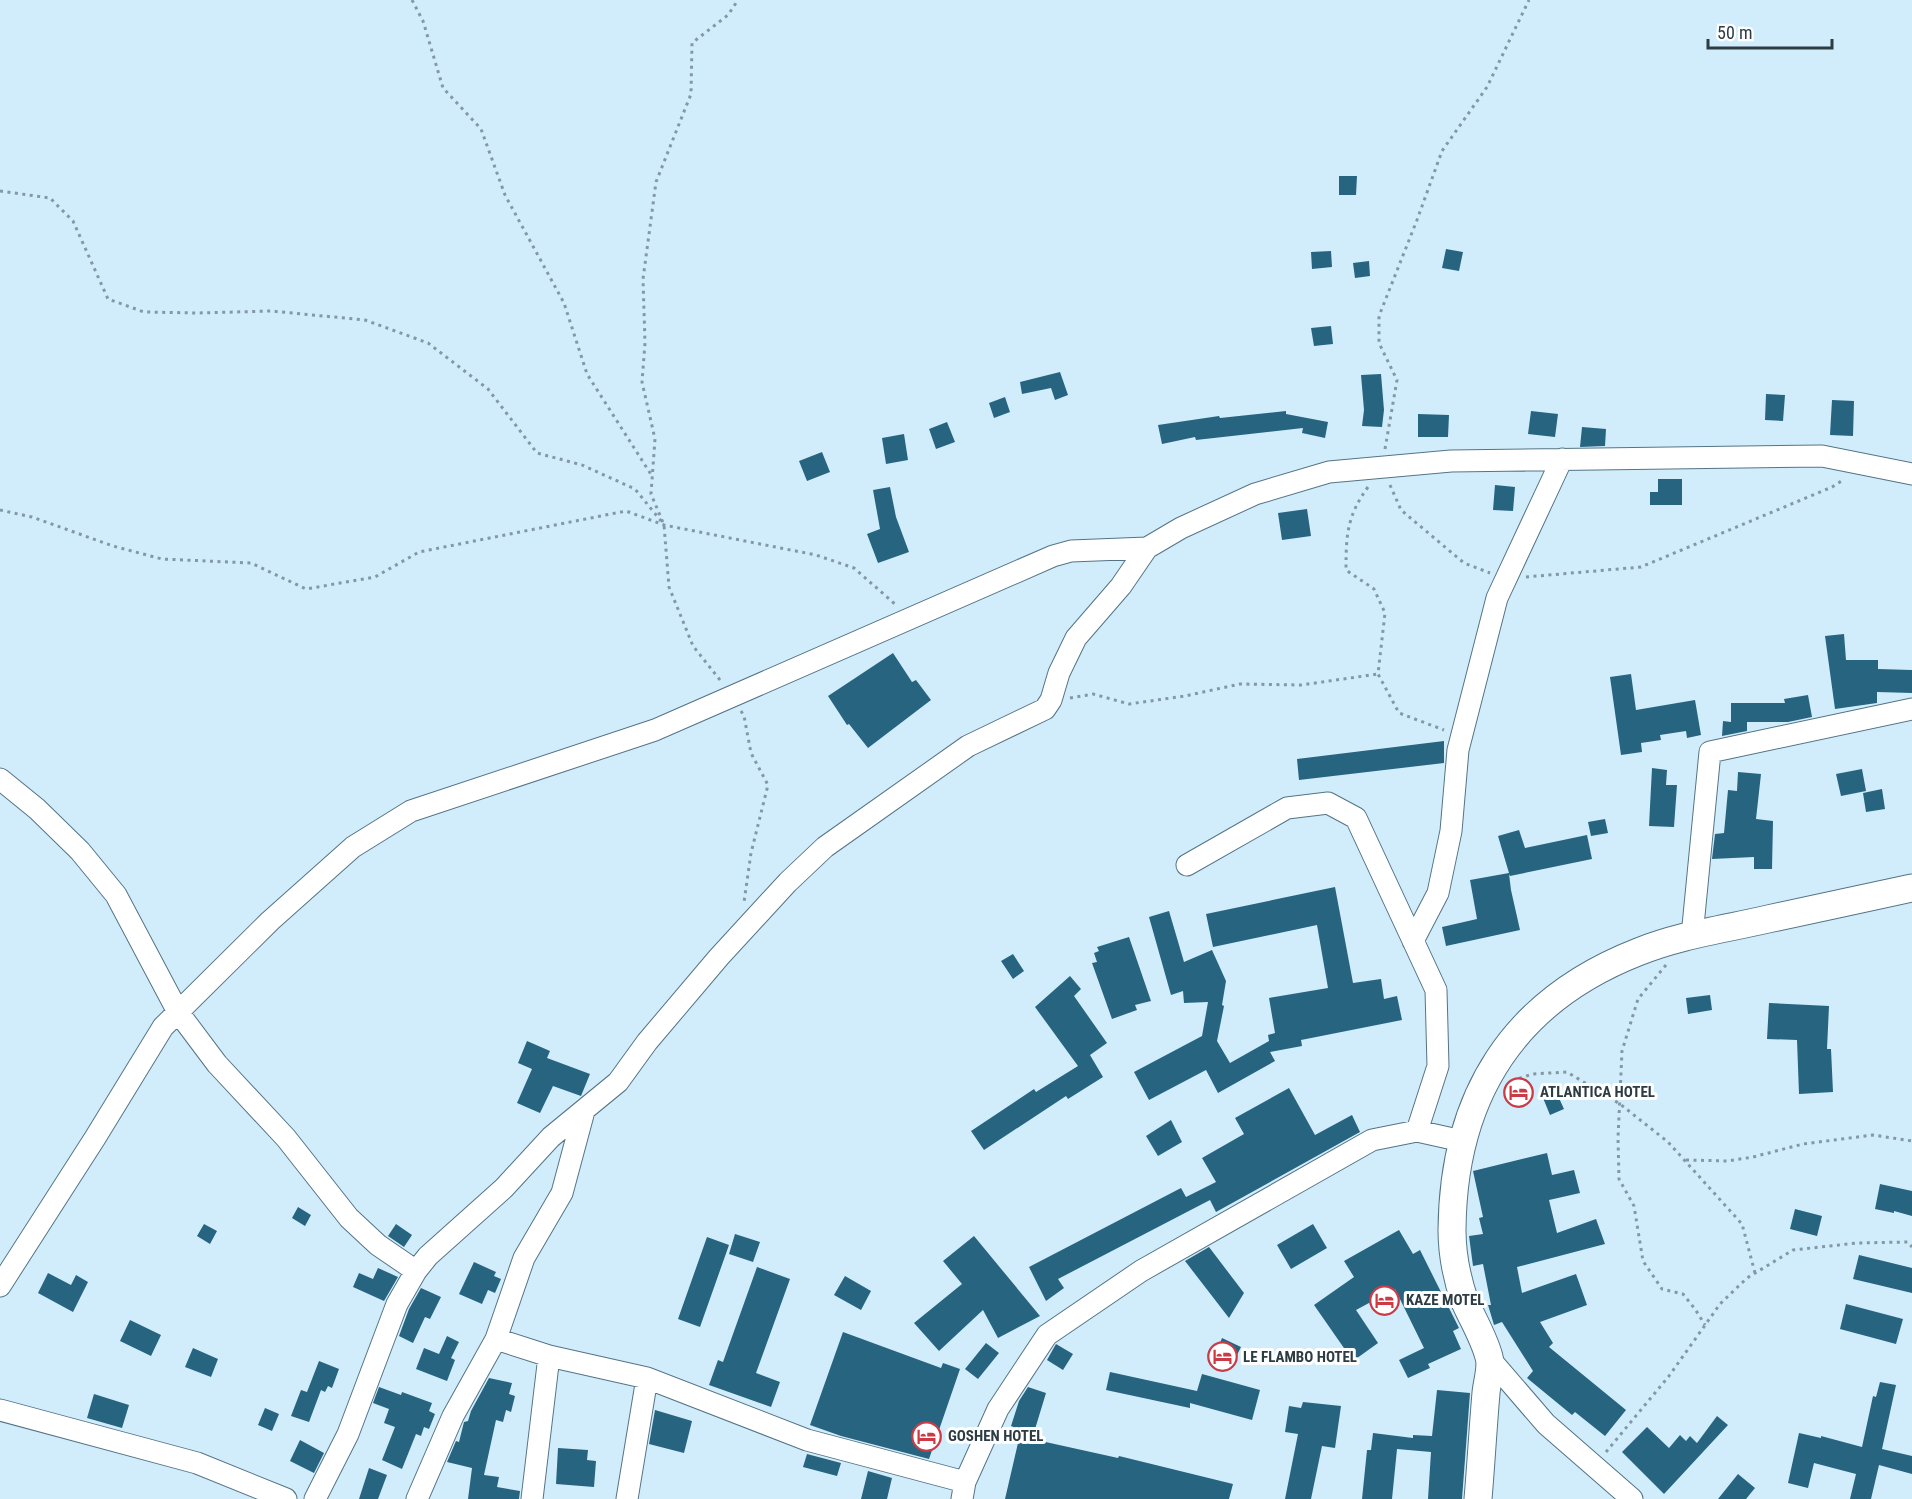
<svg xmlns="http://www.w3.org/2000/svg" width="1912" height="1499" font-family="'Roboto Condensed',sans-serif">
<rect width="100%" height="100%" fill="#d1edfc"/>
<path fill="#276480" d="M 1339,176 L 1357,176 L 1356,195 L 1339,195 Z
M 1446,249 L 1463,252 L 1459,271 L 1442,268 Z
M 1331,251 L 1332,267 L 1312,269 L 1311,252 Z
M 1369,261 L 1370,276 L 1355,278 L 1353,263 Z
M 1331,326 L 1333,344 L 1314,346 L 1311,328 Z
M 1060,372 L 1068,395 L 1055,400 L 1051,388 L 1022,394 L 1020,382 Z
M 1381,374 L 1384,410 L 1382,427 L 1362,426 L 1364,410 L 1361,375 Z
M 1766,394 L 1785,395 L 1783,421 L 1765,420 Z
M 1005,397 L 1010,412 L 994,418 L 989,403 Z
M 1832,400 L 1854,401 L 1853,436 L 1830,435 Z
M 1286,411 L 1286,414 L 1328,422 L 1325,438 L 1302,433 L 1303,428 L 1196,440 L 1195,437 L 1162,444 L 1158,425 L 1219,416 L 1220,418 Z
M 1531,411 L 1558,414 L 1555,437 L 1528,434 Z
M 1418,414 L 1449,415 L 1448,437 L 1418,437 Z
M 947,422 L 955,442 L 936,449 L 929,429 Z
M 1582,427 L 1606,429 L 1605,446 L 1580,447 Z
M 904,434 L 908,460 L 886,464 L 882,438 Z
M 822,452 L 830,472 L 807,481 L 799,461 Z
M 1658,479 L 1682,479 L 1682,505 L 1650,505 L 1650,492 L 1658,492 Z
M 1495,485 L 1515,487 L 1513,511 L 1493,510 Z
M 890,487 L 896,517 L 909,552 L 878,563 L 867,534 L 880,529 L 873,490 Z
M 1307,509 L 1311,536 L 1282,540 L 1278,513 Z
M 1844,634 L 1846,660 L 1878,660 L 1878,669 L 1912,670 L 1912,693 L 1877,692 L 1877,703 L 1835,709 L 1825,636 Z
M 893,653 L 912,682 L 916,680 L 931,700 L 868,748 L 849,724 L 847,725 L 828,696 Z
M 1631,674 L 1636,710 L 1695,700 L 1701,735 L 1687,738 L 1686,731 L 1660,735 L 1661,740 L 1641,743 L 1642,752 L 1621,755 L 1610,677 Z
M 1808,695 L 1812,717 L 1788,722 L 1747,722 L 1747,731 L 1722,736 L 1723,721 L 1731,722 L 1731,703 L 1785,703 L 1784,699 Z
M 1444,741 L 1444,763 L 1299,780 L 1297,759 Z
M 1652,768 L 1667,770 L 1666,785 L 1677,785 L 1674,827 L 1649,826 Z
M 1862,769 L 1866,791 L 1841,796 L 1836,774 Z
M 1738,772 L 1761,774 L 1756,819 L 1773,821 L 1772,869 L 1754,869 L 1754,857 L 1712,859 L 1715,834 L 1724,833 L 1728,790 L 1737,791 Z
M 1882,789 L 1885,809 L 1866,812 L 1863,793 Z
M 1605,819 L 1608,833 L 1591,836 L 1588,822 Z
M 1519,830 L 1525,848 L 1587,835 L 1592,859 L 1510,876 L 1509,874 L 1511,890 L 1520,930 L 1446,946 L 1442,927 L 1477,919 L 1470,880 L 1509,873 L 1498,836 Z
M 1335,887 L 1353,983 L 1381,979 L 1384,999 L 1397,996 L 1402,1020 L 1301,1040 L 1302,1046 L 1270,1052 L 1275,1061 L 1218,1093 L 1206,1070 L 1149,1100 L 1134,1072 L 1202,1036 L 1208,1002 L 1184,1003 L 1183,991 L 1171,995 L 1149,917 L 1169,911 L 1184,962 L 1212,950 L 1226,981 L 1222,1005 L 1224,1006 L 1217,1041 L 1230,1063 L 1269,1041 L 1268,1035 L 1275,1033 L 1269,998 L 1328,988 L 1317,925 L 1213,947 L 1206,914 Z
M 1129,937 L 1151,1001 L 1135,1005 L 1137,1010 L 1112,1019 L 1092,963 L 1097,962 L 1094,953 L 1099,951 L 1097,947 Z
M 1013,954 L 1024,971 L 1013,979 L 1001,961 Z
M 1070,976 L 1081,989 L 1074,996 L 1107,1043 L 1090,1055 L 1103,1077 L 1068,1099 L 1066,1096 L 984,1150 L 971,1131 L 1034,1089 L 1036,1092 L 1078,1066 L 1035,1007 Z
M 1710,995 L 1712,1010 L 1688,1014 L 1686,998 Z
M 1769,1003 L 1829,1006 L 1827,1049 L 1831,1049 L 1833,1092 L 1799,1094 L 1797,1040 L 1767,1039 Z
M 527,1041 L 550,1051 L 547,1058 L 590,1074 L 581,1096 L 553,1086 L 540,1113 L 517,1103 L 532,1069 L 518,1063 Z
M 1554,1087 L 1564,1109 L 1550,1115 L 1541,1093 Z
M 1289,1088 L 1315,1135 L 1352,1115 L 1360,1132 L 1216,1212 L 1210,1200 L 1058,1279 L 1064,1288 L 1046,1301 L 1029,1267 L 1181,1188 L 1186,1197 L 1216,1182 L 1202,1158 L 1244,1134 L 1235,1118 Z
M 1171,1120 L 1182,1142 L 1158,1156 L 1146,1136 Z
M 1547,1153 L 1552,1175 L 1574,1170 L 1580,1193 L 1549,1200 L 1557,1233 L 1596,1219 L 1605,1244 L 1517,1267 L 1522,1293 L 1576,1274 L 1587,1305 L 1540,1322 L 1553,1343 L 1549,1347 L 1626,1410 L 1605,1436 L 1575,1412 L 1572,1415 L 1527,1378 L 1533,1371 L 1502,1322 L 1494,1325 L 1488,1305 L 1491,1305 L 1483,1264 L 1473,1266 L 1469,1236 L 1483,1234 L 1479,1218 L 1483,1217 L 1473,1171 Z
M 1880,1184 L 1912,1191 L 1912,1216 L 1894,1211 L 1894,1213 L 1875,1209 Z
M 298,1207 L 311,1215 L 305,1226 L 292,1218 Z
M 1795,1209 L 1822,1216 L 1817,1236 L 1790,1229 Z
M 204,1224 L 217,1231 L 210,1244 L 197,1236 Z
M 396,1224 L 412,1235 L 404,1247 L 388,1236 Z
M 1313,1224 L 1327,1248 L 1291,1269 L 1277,1245 Z
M 1399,1230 L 1413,1254 L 1420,1250 L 1459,1328 L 1453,1331 L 1461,1349 L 1428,1364 L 1430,1368 L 1408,1378 L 1399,1360 L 1424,1348 L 1395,1289 L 1356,1310 L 1378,1343 L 1353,1361 L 1314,1305 L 1354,1277 L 1344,1261 Z
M 735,1234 L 760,1242 L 753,1262 L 729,1254 Z
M 974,1236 L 1040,1316 L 998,1338 L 983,1310 L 939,1351 L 914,1323 L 962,1284 L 943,1261 Z
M 707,1237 L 729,1245 L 700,1327 L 678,1319 Z
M 1209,1247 L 1244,1293 L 1229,1318 L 1185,1261 Z
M 1859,1255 L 1912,1268 L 1912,1293 L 1853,1279 Z
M 474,1262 L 496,1272 L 494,1276 L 501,1279 L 495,1293 L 488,1290 L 482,1304 L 459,1294 Z
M 757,1267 L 790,1279 L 756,1373 L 780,1382 L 771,1407 L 709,1385 L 718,1360 L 723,1362 Z
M 378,1268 L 398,1277 L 384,1301 L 353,1287 L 359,1273 L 373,1279 Z
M 48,1273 L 71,1285 L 76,1275 L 88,1282 L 73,1312 L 38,1293 Z
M 845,1276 L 871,1291 L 861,1310 L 834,1295 Z
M 421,1288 L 441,1297 L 430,1319 L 425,1317 L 413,1343 L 399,1336 L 409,1309 Z
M 1846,1304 L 1903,1319 L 1896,1344 L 1840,1329 Z
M 130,1320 L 161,1335 L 151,1356 L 120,1341 Z
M 843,1332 L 941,1368 L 943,1363 L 960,1369 L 929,1459 L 841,1436 L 810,1425 Z
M 447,1336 L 459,1342 L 451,1358 L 455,1360 L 447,1381 L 416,1369 L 424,1348 L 439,1354 Z
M 1222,1338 L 1241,1347 L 1234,1361 L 1216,1353 Z
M 986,1343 L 999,1353 L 978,1379 L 965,1369 Z
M 1056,1344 L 1073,1354 L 1063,1370 L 1047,1360 Z
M 193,1348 L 218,1359 L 211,1377 L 185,1367 Z
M 319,1361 L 339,1369 L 332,1388 L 328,1386 L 325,1392 L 321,1390 L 309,1422 L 291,1416 L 301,1390 L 307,1392 Z
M 1110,1372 L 1197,1391 L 1202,1374 L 1260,1390 L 1252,1420 L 1190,1403 L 1190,1408 L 1106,1390 Z
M 489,1378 L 512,1383 L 509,1394 L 515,1396 L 511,1412 L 506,1410 L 503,1422 L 496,1420 L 484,1475 L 499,1477 L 497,1487 L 520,1491 L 519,1499 L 468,1499 L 472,1468 L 447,1462 L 456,1441 L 459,1442 L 464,1422 L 468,1421 L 471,1411 Z
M 1880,1382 L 1896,1385 L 1882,1449 L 1912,1456 L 1912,1474 L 1879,1465 L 1871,1499 L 1850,1499 L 1856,1474 L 1814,1463 L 1808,1488 L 1788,1483 L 1799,1433 L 1821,1438 L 1821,1436 L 1862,1447 L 1873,1396 L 1876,1397 Z
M 379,1387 L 401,1395 L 402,1392 L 432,1403 L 429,1411 L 435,1414 L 429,1429 L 424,1427 L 421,1436 L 416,1434 L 402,1469 L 382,1460 L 395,1427 L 384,1423 L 389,1409 L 373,1403 Z
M 1028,1387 L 1046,1393 L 1032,1439 L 1118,1458 L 1119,1456 L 1233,1484 L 1229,1499 L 1005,1499 L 1021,1430 L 1011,1426 L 1019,1401 Z
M 1437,1390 L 1470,1393 L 1462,1499 L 1428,1499 L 1431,1452 L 1397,1449 L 1392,1499 L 1362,1499 L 1367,1450 L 1371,1450 L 1373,1433 L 1413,1438 L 1413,1435 L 1432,1436 Z
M 94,1394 L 129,1405 L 122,1428 L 87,1418 Z
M 1303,1402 L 1341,1406 L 1335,1448 L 1322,1446 L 1311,1499 L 1285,1499 L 1298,1434 L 1285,1432 L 1289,1406 L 1301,1408 Z
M 265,1408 L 279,1414 L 272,1431 L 258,1425 Z
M 655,1410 L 692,1421 L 684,1453 L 649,1444 Z
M 1717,1416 L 1728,1425 L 1664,1494 L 1622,1452 L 1647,1427 L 1669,1448 L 1680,1435 L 1686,1441 L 1690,1436 L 1697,1443 Z
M 300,1440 L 324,1453 L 314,1473 L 290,1461 Z
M 558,1448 L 588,1450 L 587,1460 L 596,1461 L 594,1487 L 556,1484 Z
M 807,1454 L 841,1463 L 837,1476 L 803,1467 Z
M 369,1468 L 387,1475 L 378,1499 L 359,1499 Z
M 868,1471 L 892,1478 L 887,1499 L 861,1499 Z
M 1738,1474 L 1755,1488 L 1746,1499 L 1718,1499 Z"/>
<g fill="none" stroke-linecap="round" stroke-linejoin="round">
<defs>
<path id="minor" d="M 0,779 L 37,809 L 80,851 L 116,895 L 178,1012 L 217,1064 L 286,1138 L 349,1218 L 378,1245 L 416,1271
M 1187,865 L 1287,808 L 1328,803 L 1356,818 L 1436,990 L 1438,1066 L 1417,1131
M 1692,936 L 1710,752 L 1912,709
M 1413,941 L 1438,893 L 1451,831 L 1458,750 L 1497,598 L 1562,459
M 0,1286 L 95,1138 L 163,1027 L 270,921 L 353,847 L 411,811 L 655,730 L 1053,556 L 1071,551 L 1147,548
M 496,1339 L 549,1356 L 647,1378 L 807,1440 L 965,1482
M 1490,1359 L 1546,1424 L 1632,1499
M 0,1410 L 197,1463 L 286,1499
M 315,1499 L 348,1434 L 397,1304 L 416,1271 L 428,1256 L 504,1188 L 551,1137 L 618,1082 L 647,1042 L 719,957 L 788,882 L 825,847 L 968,746 L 1045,709 L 1051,700 L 1059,673 L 1076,638 L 1121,586 L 1147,548 L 1181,528 L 1255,494 L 1329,472 L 1451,461 L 1822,456 L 1912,474
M 417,1499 L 453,1416 L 496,1339 L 524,1258 L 562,1193 L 584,1111
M 532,1499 L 549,1356
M 627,1499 L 647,1378
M 962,1499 L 965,1482 L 998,1409 L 1047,1335 L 1141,1271 L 1372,1140 L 1417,1131 L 1462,1141"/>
<path id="major" d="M 1478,1499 C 1481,1464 1483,1428 1486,1393 C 1487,1382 1492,1367 1489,1357 C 1484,1338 1473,1320 1465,1302 C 1457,1279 1452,1254 1452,1230 C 1453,1096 1513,1001 1638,952 C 1680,935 1725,929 1768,919 C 1816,909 1864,898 1912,888"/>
</defs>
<use href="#minor" stroke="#547485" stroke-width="23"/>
<use href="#major" stroke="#547485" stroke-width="29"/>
<path stroke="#8398a4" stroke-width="3" stroke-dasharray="3 4.5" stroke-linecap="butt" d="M 412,0 L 423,21 L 443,88 L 481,129 L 505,195 L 564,303 L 587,374 L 652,476
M 0,191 L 50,198 L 73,221 L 108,299 L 144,312 L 198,313 L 271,311 L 365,320 L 428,343 L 488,389 L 537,453 L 582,465 L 635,489 L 661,521
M 1385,449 L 1397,380 L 1379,343 L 1379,316 L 1417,220 L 1442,151 L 1487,87 L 1529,0
M 1390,485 L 1401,510 L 1464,563 L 1490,573
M 1368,487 C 1347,516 1346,535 1346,570 L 1374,589 L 1385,613 L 1378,674 L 1399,713 L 1444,730
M 0,510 L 32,517 L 113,546 L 162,559 L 251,563 L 306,589 L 375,577 L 419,552 L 626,511 L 664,525 L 816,555 L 854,568 L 896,605
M 1526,577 L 1641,567 L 1832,487 L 1843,480
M 720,680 L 693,646 L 669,587 L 664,525 L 651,494 L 655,439 L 642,382 L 645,343 L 643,279 L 656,182 L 691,94 L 692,43 L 728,15 L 738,0
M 1070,698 L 1093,694 L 1129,704 L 1185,696 L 1240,684 L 1301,685 L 1378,674
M 741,711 L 744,716 L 751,753 L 768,785 L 751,853 L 744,902
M 1666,965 L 1638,999 L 1622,1051 L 1618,1138 L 1619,1179 L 1634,1206 L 1643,1261 L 1662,1289 L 1683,1294 L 1695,1309 L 1705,1325
M 1512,1081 L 1532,1074 L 1567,1072 L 1620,1104 L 1668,1142 L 1742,1224 L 1755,1273
M 1686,1160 L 1727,1161 L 1753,1157 L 1803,1144 L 1873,1135 L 1912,1141
M 1606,1452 L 1669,1376 L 1720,1304 L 1747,1278 L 1793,1250 L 1857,1243 L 1908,1242 L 1912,1247"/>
<use href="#minor" stroke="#fff" stroke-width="21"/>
<use href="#major" stroke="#fff" stroke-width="27"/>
</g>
<defs>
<symbol id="hotel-ring" viewBox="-11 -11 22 22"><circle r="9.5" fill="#fff" stroke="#cb3b45" stroke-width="1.5"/><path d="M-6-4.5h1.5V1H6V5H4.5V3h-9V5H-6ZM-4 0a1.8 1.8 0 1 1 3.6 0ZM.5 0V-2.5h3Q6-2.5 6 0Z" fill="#cb3b45"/></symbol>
</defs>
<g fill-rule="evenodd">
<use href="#hotel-ring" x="1502" y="1076" width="33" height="33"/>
<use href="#hotel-ring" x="1368" y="1284" width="33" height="33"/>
<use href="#hotel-ring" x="1206" y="1340" width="33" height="33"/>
<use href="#hotel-ring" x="910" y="1420" width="33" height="33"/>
</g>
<g text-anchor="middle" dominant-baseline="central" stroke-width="6" stroke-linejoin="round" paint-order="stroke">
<g font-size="15" font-weight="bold" fill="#2d3b43" stroke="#fff" text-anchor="start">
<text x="1540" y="1092">ATLANTICA HOTEL</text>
<text x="1406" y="1300">KAZE MOTEL</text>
<text x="1243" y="1357">LE FLAMBO HOTEL</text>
<text x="948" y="1436">GOSHEN HOTEL</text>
</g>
</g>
<path d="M1708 39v9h124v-9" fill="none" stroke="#2d3b43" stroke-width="3"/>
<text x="1717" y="39" font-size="18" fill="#2d3b43" stroke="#ffffff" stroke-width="4.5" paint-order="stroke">50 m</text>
</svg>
